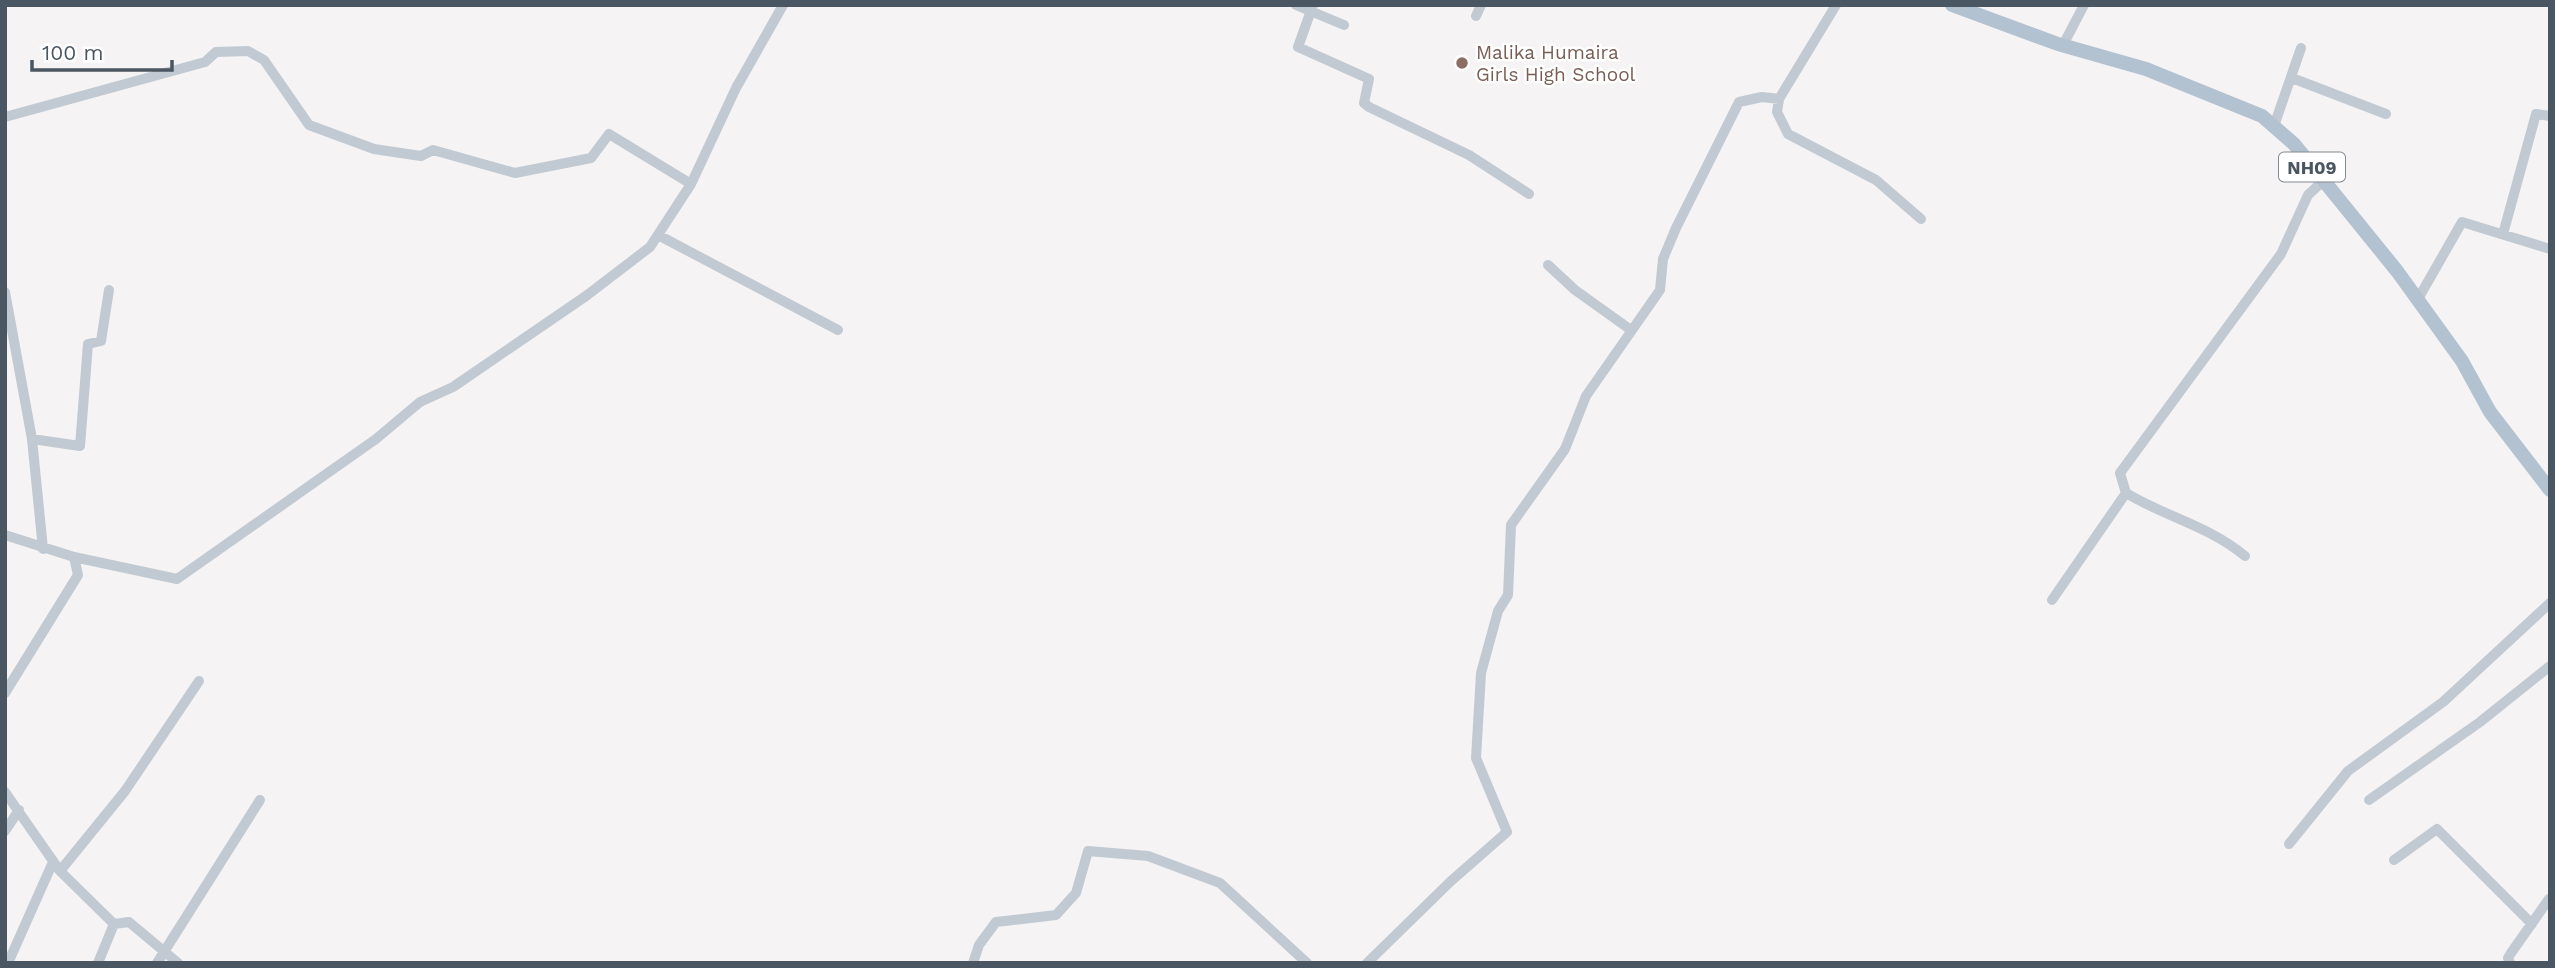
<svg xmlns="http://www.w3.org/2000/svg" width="2555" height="968" font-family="'Work Sans',sans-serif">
<rect width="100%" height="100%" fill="#f5f3f3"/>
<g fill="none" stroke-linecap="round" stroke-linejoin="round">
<path stroke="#c1cad2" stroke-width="10" d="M 1296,5 L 1344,25
M 1313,5 L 1298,47 L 1369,79 L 1364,103 L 1369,107 L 1469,155 L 1529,194
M 1476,16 L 1481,5
M 2063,45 L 2084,5
M 2292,78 L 2386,114
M 1779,99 L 1777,112 L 1788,134 L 1876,180 L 1921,219
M 5,117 L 205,62 L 216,52 L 248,51 L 264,60 L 309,125 L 374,149 L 421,156 L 433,150 L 515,173 L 591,158 L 609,134 L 691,184
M 2274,126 L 2301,48
M 2503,234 L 2536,114 L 2550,116
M 658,235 L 838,330
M 1548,265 L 1575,290 L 1631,330
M 5,292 L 32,439 L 43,549
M 2418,299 L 2462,222 L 2550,249
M 32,439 L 80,446 L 88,344 L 101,341 L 109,290
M 2126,493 C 2166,517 2209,526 2245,556
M 5,535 L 74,557 L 177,579 L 376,439 L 420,402 L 453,387 L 586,296 L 650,247 L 691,184 L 736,88 L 783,5
M 2052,600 L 2126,493 L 2120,473 L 2281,254 L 2308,195 L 2323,181
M 5,693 L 78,575 L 74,557
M 5,792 L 60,871 L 114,924 L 129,922 L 178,963
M 2369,800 L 2480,722 L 2550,666
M 5,831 L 19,810
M 2289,844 L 2348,771 L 2443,702 L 2550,603
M 2394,860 L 2437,829 L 2532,924
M 8,963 L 53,862 L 60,871 L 125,791 L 199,681
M 98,963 L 114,924
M 157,963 L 260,800
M 973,963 L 979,945 L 996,922 L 1056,915 L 1076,893 L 1088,851 L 1148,856 L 1220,883 L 1307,963
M 1367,963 L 1451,881 L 1507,832 L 1476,758 L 1481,673 L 1498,611 L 1508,595 L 1511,525 L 1565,449 L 1586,396 L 1660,290 L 1663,259 L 1676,228 L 1739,102 L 1762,97 L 1779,99 L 1836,5
M 2510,963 L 2508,958 L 2511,953 L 2549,899"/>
<path stroke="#b3c2d1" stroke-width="14" d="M 1952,5 L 2058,44 L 2146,69 L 2262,116 L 2294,144 L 2397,271 L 2462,361 L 2490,412 L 2550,490"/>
</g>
<circle fill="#8d6e63" stroke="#fff" stroke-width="2.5" cx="1462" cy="63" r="7"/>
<g text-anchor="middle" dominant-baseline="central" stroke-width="5" stroke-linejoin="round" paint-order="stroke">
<rect fill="#fff" stroke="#808990" stroke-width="2" x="2279" y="152.5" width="66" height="29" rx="5"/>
<g font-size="18" font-weight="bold" fill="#4a5661">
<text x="2312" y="167">NH09</text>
</g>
<g font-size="19" fill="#785e54" stroke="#fff" text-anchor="start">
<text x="1476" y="52">Malika Humaira<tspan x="1476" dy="22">Girls High School</tspan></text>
</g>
</g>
<rect width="2555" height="968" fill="none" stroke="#4a5661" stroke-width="14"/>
<path d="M32 60v10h140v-10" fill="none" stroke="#4a5661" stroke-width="3.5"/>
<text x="42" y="60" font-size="21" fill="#4a5661" stroke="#ffffff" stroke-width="5" paint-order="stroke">100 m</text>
</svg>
